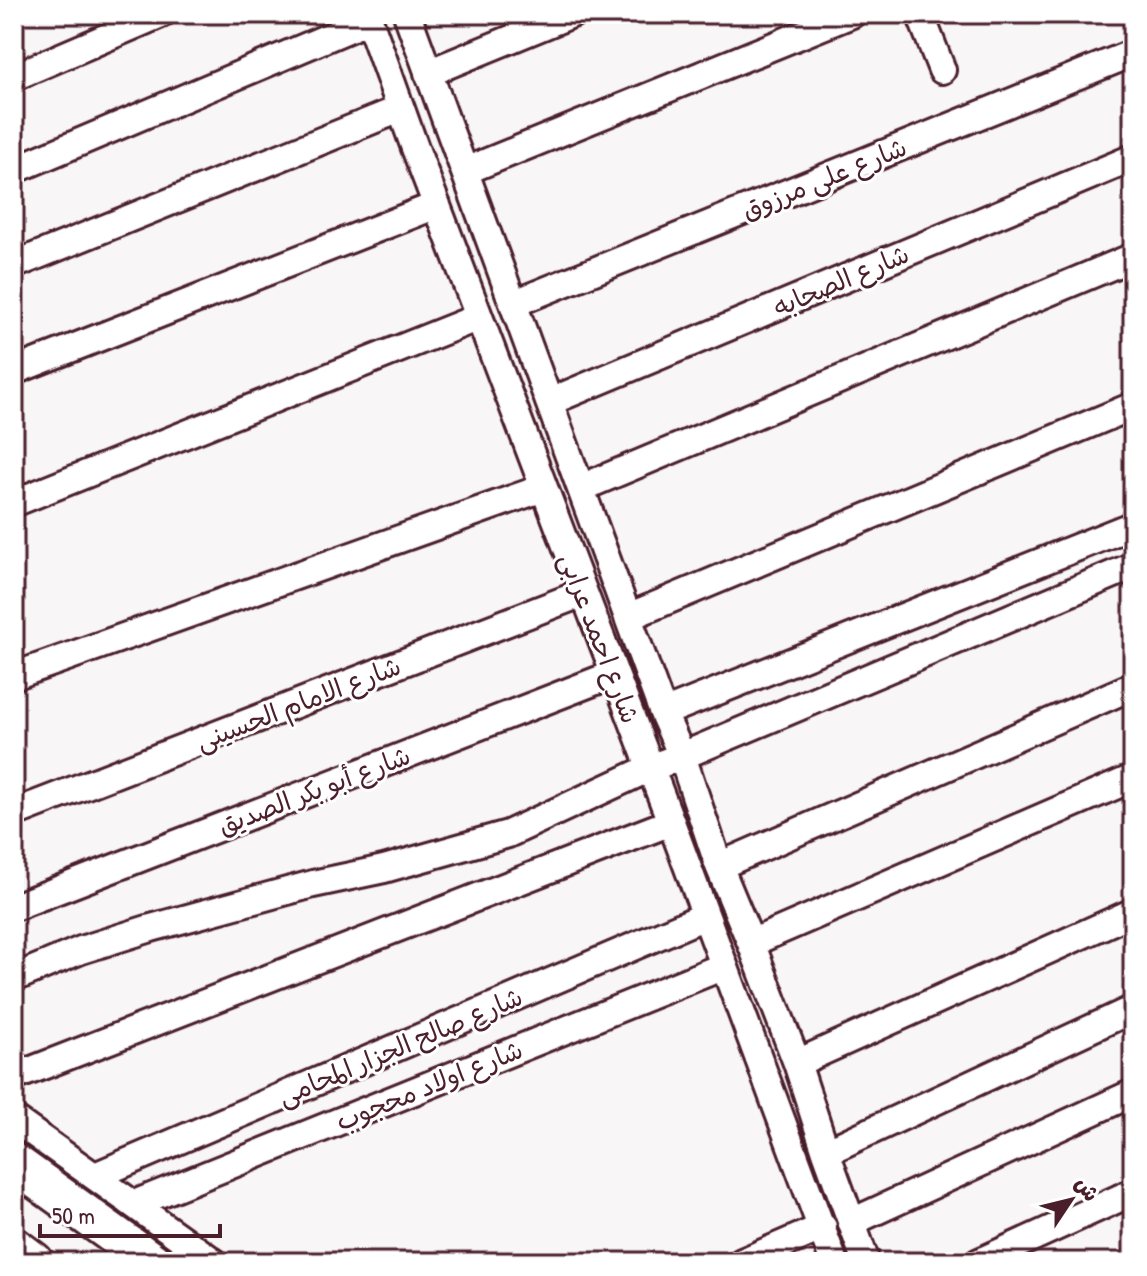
<svg xmlns="http://www.w3.org/2000/svg" width="1147" height="1276" font-family="'Patrick Hand','Playpen Sans Arabic',sans-serif">
<rect width="100%" height="100%" fill="#f8f6f7"/>
<filter id="ink" filterUnits="userSpaceOnUse"><feTurbulence type="fractalNoise" baseFrequency=".0125" numOctaves="2"/><feDisplacementMap in="SourceGraphic" scale="16" xChannelSelector="R" yChannelSelector="G"/><feConvolveMatrix kernelMatrix="1 2 1 2 8 2 1 2 1" color-interpolation-filters="sRGB"/></filter>
<g filter="url(#ink)">
<g fill="none" stroke-linecap="round" stroke-linejoin="round">
<defs>
<path id="minor" d="M 367,14 L 415,148 L 671,822 L 834,1262
M 407,14 L 663,713 L 682,756 L 719,866 L 751,943 L 797,1063 L 826,1152 L 866,1262
M 920,14 L 942,70
M 428,73 L 572,14
M 14,77 L 161,14
M 14,170 L 369,20
M 465,171 L 852,14
M 14,265 L 400,109
M 515,303 L 1133,53
M 14,371 L 437,205
M 549,402 L 1133,158
M 581,488 L 1133,257
M 14,503 L 479,317
M 628,617 L 1133,406
M 14,676 L 543,488
M 663,713 L 1133,525
M 14,813 L 583,593
M 719,866 L 1133,686
M 14,907 L 614,674
M 751,943 L 1133,778
M 14,978 L 81,950 L 151,928 L 313,884 L 384,869 L 508,834 L 650,768 L 682,756 L 1133,566
M 797,1063 L 1133,912
M 14,1077 L 671,822
M 14,1119 L 214,1262
M 826,1152 L 1133,1009
M 95,1176 L 705,916
M 134,1204 L 724,966
M 852,1222 L 1133,1093
M 742,1262 L 823,1227
M 979,1262 L 1133,1192"/>
<path id="highway" d="M 14,1163 L 152,1262
M 14,1247 L 34,1262"/>
</defs>
<use href="#minor" stroke="#4a1f2b" stroke-width="32"/>
<use href="#highway" stroke="#4a1f2b" stroke-width="44"/>
<use href="#minor" stroke="#fff" stroke-width="26"/>
<use href="#highway" stroke="#fff" stroke-width="38"/>
</g>
</g>
<g text-anchor="middle" dominant-baseline="central" stroke-width="6" stroke-linejoin="round" paint-order="stroke">
<g font-size="26" fill="#4a1f2b" stroke="#fff">
<text transform="translate(824 178) rotate(-22)">شارع على مرزوق</text>
<text transform="translate(841 280) rotate(-23)">شارع الصحابه</text>
<text transform="translate(600 638) rotate(69)">شارع احمد عرابى</text>
<text transform="translate(298 703) rotate(-21)">شارع الامام الحسينى</text>
<text transform="translate(314 790) rotate(-21)">شارع أبو بكر الصديق</text>
<text transform="translate(400 1046) rotate(-23)">شارع صالح الجزار المحامى</text>
<text transform="translate(429 1085) rotate(-22)">شارع اولاد محجوب</text>
</g>
</g>
<rect width="1147" height="1276" fill="none" stroke="#fff" stroke-width="48"/>
<rect x="24" y="24" width="1099" height="1228" fill="none" stroke="#4a1f2b" stroke-width="3" filter="url(#ink)"/>
<g transform="translate(1071 1200) rotate(55)" stroke="#ffffff" stroke-width="6" paint-order="stroke">
<path d="M0-6L14 30L0 20L-14 30Z" fill="#4a1f2b"/>
<text y="-12" font-size="22" font-weight="bold" text-anchor="middle" fill="#4a1f2b">ش</text>
</g>
<path d="M40 1224v12h180v-12" fill="none" stroke="#4a1f2b" stroke-width="4"/>
<text x="52" y="1224" font-size="24" fill="#4a1f2b" stroke="#ffffff" stroke-width="6" paint-order="stroke">50 m</text>
</svg>
